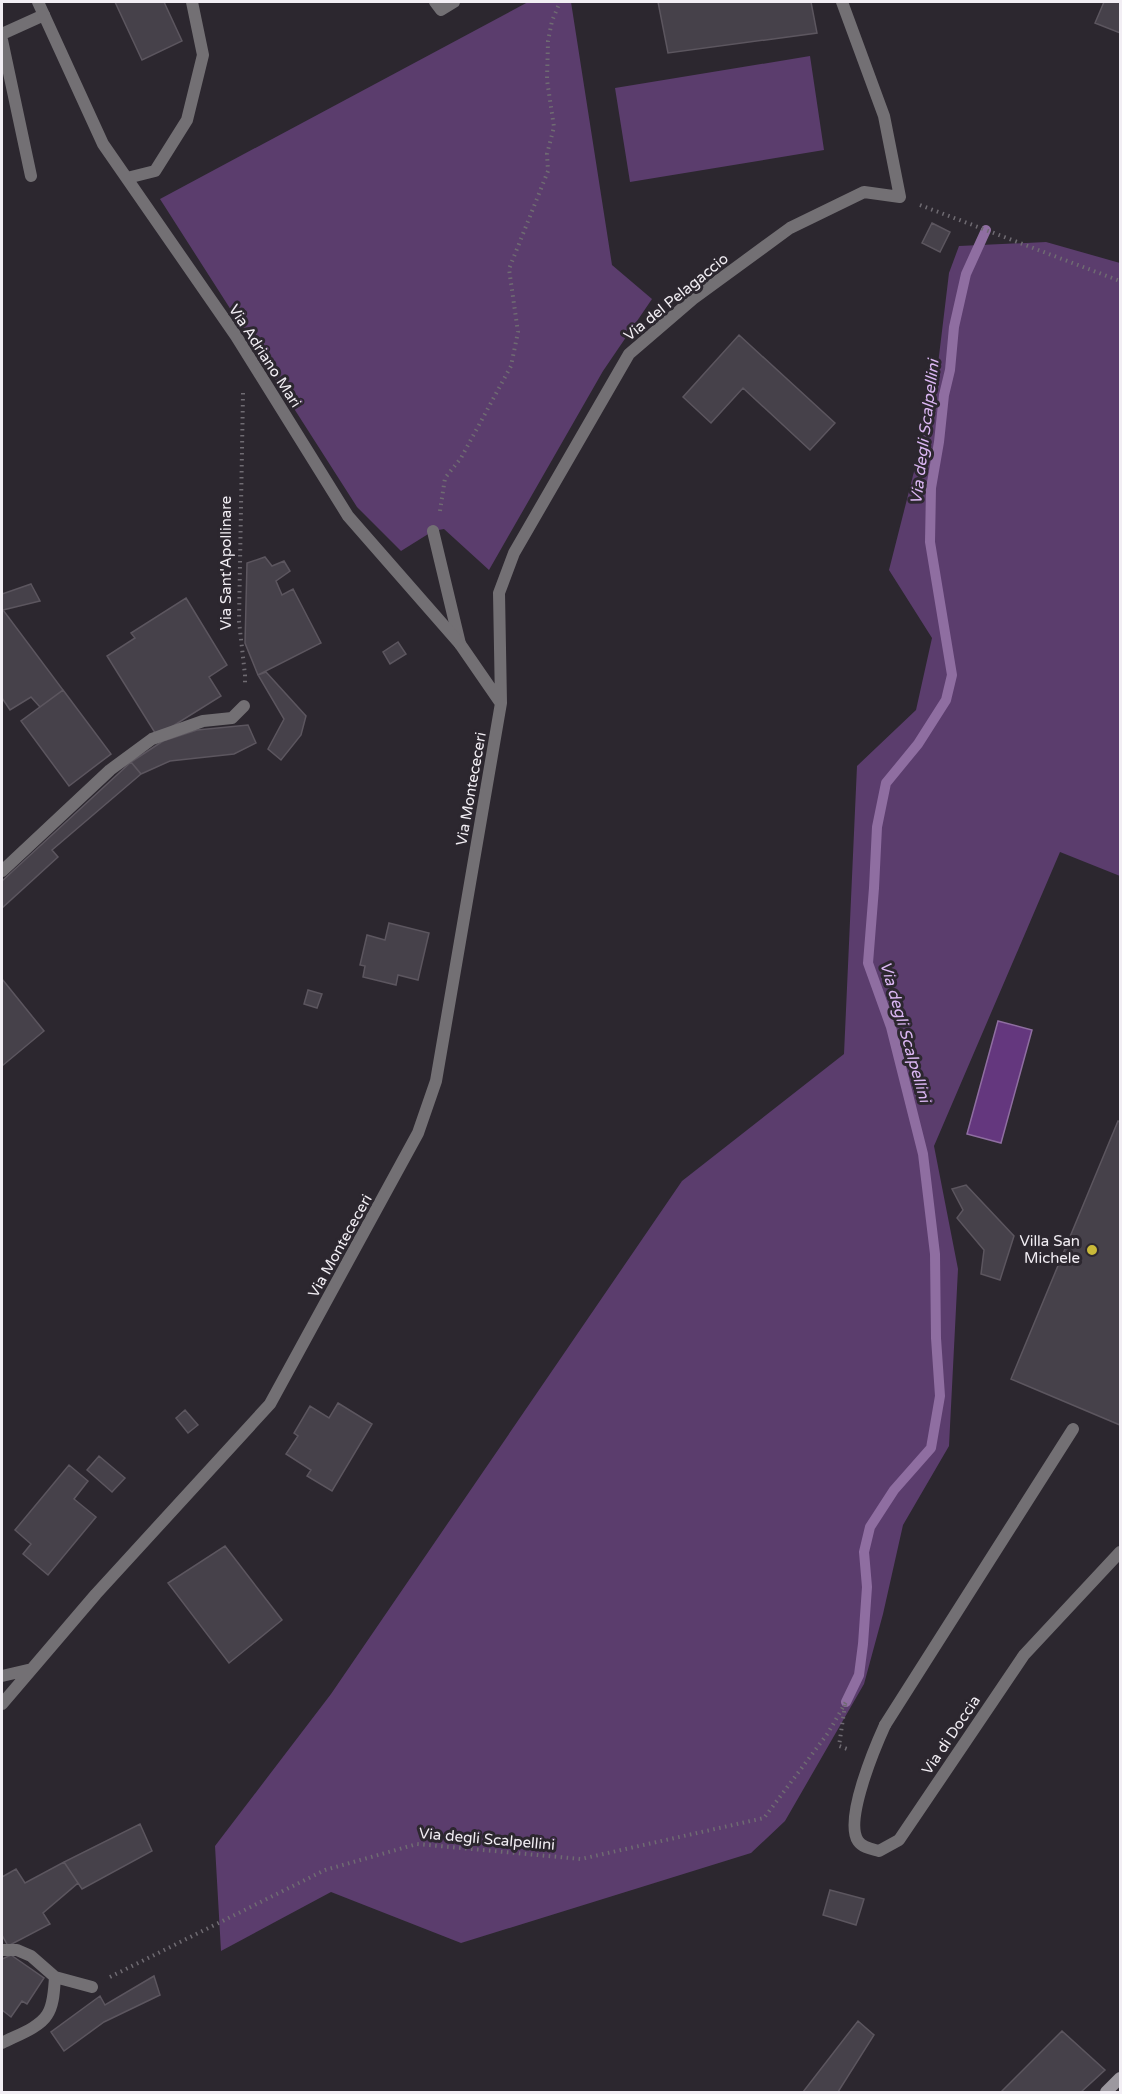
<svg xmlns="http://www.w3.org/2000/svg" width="1122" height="2094" font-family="'Varela Round',sans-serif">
<rect width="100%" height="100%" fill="#2c272f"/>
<path fill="#5b3d6d" d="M 528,2 L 571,2 L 612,265 L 652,299 L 603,371 L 489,570 L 444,529 L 433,531 L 401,551 L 357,507 L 160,199 Z
M 810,56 L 824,150 L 630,182 L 615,88 Z
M 1046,242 L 1120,263 L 1120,876 L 1060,852 L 934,1146 L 958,1269 L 949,1446 L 903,1525 L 883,1614 L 864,1684 L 785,1821 L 751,1853 L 461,1943 L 331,1892 L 221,1951 L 215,1846 L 331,1694 L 682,1181 L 844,1054 L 857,766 L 916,710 L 932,638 L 889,570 L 935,389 L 949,273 L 959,246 Z"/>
<path fill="#64377e" stroke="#8f6ea1" stroke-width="1.5" d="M 998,1021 L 1032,1030 L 1001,1143 L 967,1134 Z"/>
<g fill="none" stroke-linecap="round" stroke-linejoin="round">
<path stroke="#8f6ea1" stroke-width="10" d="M 846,1702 L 859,1675 L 863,1644 L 867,1587 L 864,1552 L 870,1527 L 894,1490 L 931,1448 L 940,1396 L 936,1338 L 935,1254 L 923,1154 L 891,1027 L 868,963 L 874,888 L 877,827 L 886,783 L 918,744 L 946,700 L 952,675 L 930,542 L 931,488 L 939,442 L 944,395 L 950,370 L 954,327 L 966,274 L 986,230"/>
</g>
<path fill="#46414a" stroke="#5c565f" stroke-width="1.5" d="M 115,2 L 164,2 L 182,41 L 142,60 Z
M 658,2 L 811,2 L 817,33 L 668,53 Z
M 1104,2 L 1120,2 L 1120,33 L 1095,23 Z
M 932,223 L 950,232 L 940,252 L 922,243 Z
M 739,335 L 835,423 L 810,450 L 743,388 L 711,423 L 683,397 Z
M 265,557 L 272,566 L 284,561 L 290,571 L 276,581 L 282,595 L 293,589 L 321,643 L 258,675 L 245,643 L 247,563 Z
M 31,584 L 40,601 L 3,610 L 63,690 L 40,707 L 31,697 L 10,710 L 2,698 L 2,594 Z
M 186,598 L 227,665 L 209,677 L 221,696 L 157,736 L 107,656 L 135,638 L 131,633 Z
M 398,642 L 406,654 L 390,664 L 383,652 Z
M 266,672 L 306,716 L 301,735 L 281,760 L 268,749 L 284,719 L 258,675 Z
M 63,690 L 111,754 L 69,786 L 21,721 Z
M 248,725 L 256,743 L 234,754 L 170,761 L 141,774 L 131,762 L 163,741 L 197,730 Z
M 131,762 L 141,774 L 52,850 L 58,857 L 2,908 L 2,881 Z
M 389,923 L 429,933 L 418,980 L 398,975 L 396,985 L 363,977 L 365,966 L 360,965 L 367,935 L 385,940 Z
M 2,979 L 44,1031 L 2,1066 Z
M 308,990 L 322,994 L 317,1008 L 304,1004 Z
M 1118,1121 L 1120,1122 L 1120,1425 L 1011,1379 Z
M 966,1185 L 1014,1236 L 1000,1280 L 981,1274 L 984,1250 L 957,1218 L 963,1210 L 952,1189 Z
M 338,1403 L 372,1424 L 332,1491 L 307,1476 L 311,1470 L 286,1454 L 298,1436 L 294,1433 L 310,1406 L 329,1418 Z
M 185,1410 L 198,1425 L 188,1433 L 176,1418 Z
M 99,1456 L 125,1478 L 112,1492 L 87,1470 Z
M 69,1465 L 88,1481 L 74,1499 L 96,1517 L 48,1575 L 23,1554 L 31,1544 L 15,1530 Z
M 225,1546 L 282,1620 L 229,1663 L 168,1583 Z
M 140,1824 L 152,1851 L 82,1889 L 64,1862 Z
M 64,1862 L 78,1883 L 43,1913 L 50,1924 L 8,1946 L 2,1935 L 2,1877 L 16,1869 L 25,1883 Z
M 830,1890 L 864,1899 L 856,1925 L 823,1915 Z
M 11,1955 L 44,1978 L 27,2004 L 22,2001 L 11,2017 L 2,2010 L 2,1959 Z
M 154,1976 L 160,1995 L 104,2022 L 64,2051 L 51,2032 L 100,1996 L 105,2005 Z
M 858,2021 L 874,2035 L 838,2092 L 803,2092 Z
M 1062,2031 L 1105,2070 L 1081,2092 L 1001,2092 Z"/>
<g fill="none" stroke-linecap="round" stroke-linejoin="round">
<path stroke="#6f6b72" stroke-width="4" stroke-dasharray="1.5 4.5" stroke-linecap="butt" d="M 920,205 L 1120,281
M 243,393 L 239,621 L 245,675 L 245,685
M 440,511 L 445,478 L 461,458 L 511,366 L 518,332 L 509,269 L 548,171 L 547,154 L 554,127 L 547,80 L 548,41 L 552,21 L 560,2
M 845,1705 L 839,1746 L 850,1750
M 110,1977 L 325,1870 L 417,1844 L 581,1859 L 764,1818 L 828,1733 L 846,1702"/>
<path stroke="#737074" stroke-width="12" d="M 435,2 L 441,10 L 454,2
M 2,34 L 44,15
M 2,40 L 31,176
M 433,531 L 460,644
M 885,1725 L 1073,1429"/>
<path stroke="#737074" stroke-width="12" d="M 38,2 L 103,144 L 236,336 L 348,516 L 460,644 L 500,702
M 127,178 L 155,171 L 187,120 L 203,55 L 192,2
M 2,871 L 110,770 L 152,739 L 203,721 L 232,718 L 244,706
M 2,1676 L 32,1669
M 2,1704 L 96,1594 L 270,1404 L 418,1133 L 436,1081 L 501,703 L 499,593 L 514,553 L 629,354 L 693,299 L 790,228 L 864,192 L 900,197 L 884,116 L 842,2
M 885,1725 C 875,1747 844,1820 858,1841 C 863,1848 872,1849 879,1851 L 899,1840 L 1024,1655 L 1120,1552
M 2,1950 L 17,1950 L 31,1956 L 55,1977 L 92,1987
M 2,2043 C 15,2036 39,2028 47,2015 C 54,2005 54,1989 55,1977"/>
<path stroke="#9c989f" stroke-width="12" d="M 1106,2092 L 1120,2078"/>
</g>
<circle fill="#caba39" stroke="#2c272f" stroke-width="2" cx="1092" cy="1250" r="6"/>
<g text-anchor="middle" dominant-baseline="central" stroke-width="6" stroke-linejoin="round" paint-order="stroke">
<g font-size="15" fill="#f2eef4" stroke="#2c272f">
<text transform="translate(676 297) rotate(-39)">Via del Pelagaccio</text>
<text transform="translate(265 356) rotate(57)">Via Adriano Mari</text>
<text transform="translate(226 563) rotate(-90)">Via Sant'Apollinare</text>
<text transform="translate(471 789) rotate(-80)">Via Montececeri</text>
<text transform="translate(340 1246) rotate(-61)">Via Montececeri</text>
<text transform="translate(951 1735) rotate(-56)">Via di Doccia</text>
<text transform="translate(487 1839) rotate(5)">Via degli Scalpellini</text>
</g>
<g font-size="15" fill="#f2eef4" stroke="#2c272f" text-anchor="end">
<text x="1080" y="1241">Villa San<tspan x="1080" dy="17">Michele</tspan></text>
</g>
<g font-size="16" font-style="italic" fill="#dbb7f3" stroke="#2c272f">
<text transform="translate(925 432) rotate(-83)">Via degli Scalpellini</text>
<text transform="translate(905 1032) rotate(74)">Via degli Scalpellini</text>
</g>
</g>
<rect width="1122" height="2094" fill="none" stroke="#f2eef4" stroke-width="6"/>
</svg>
